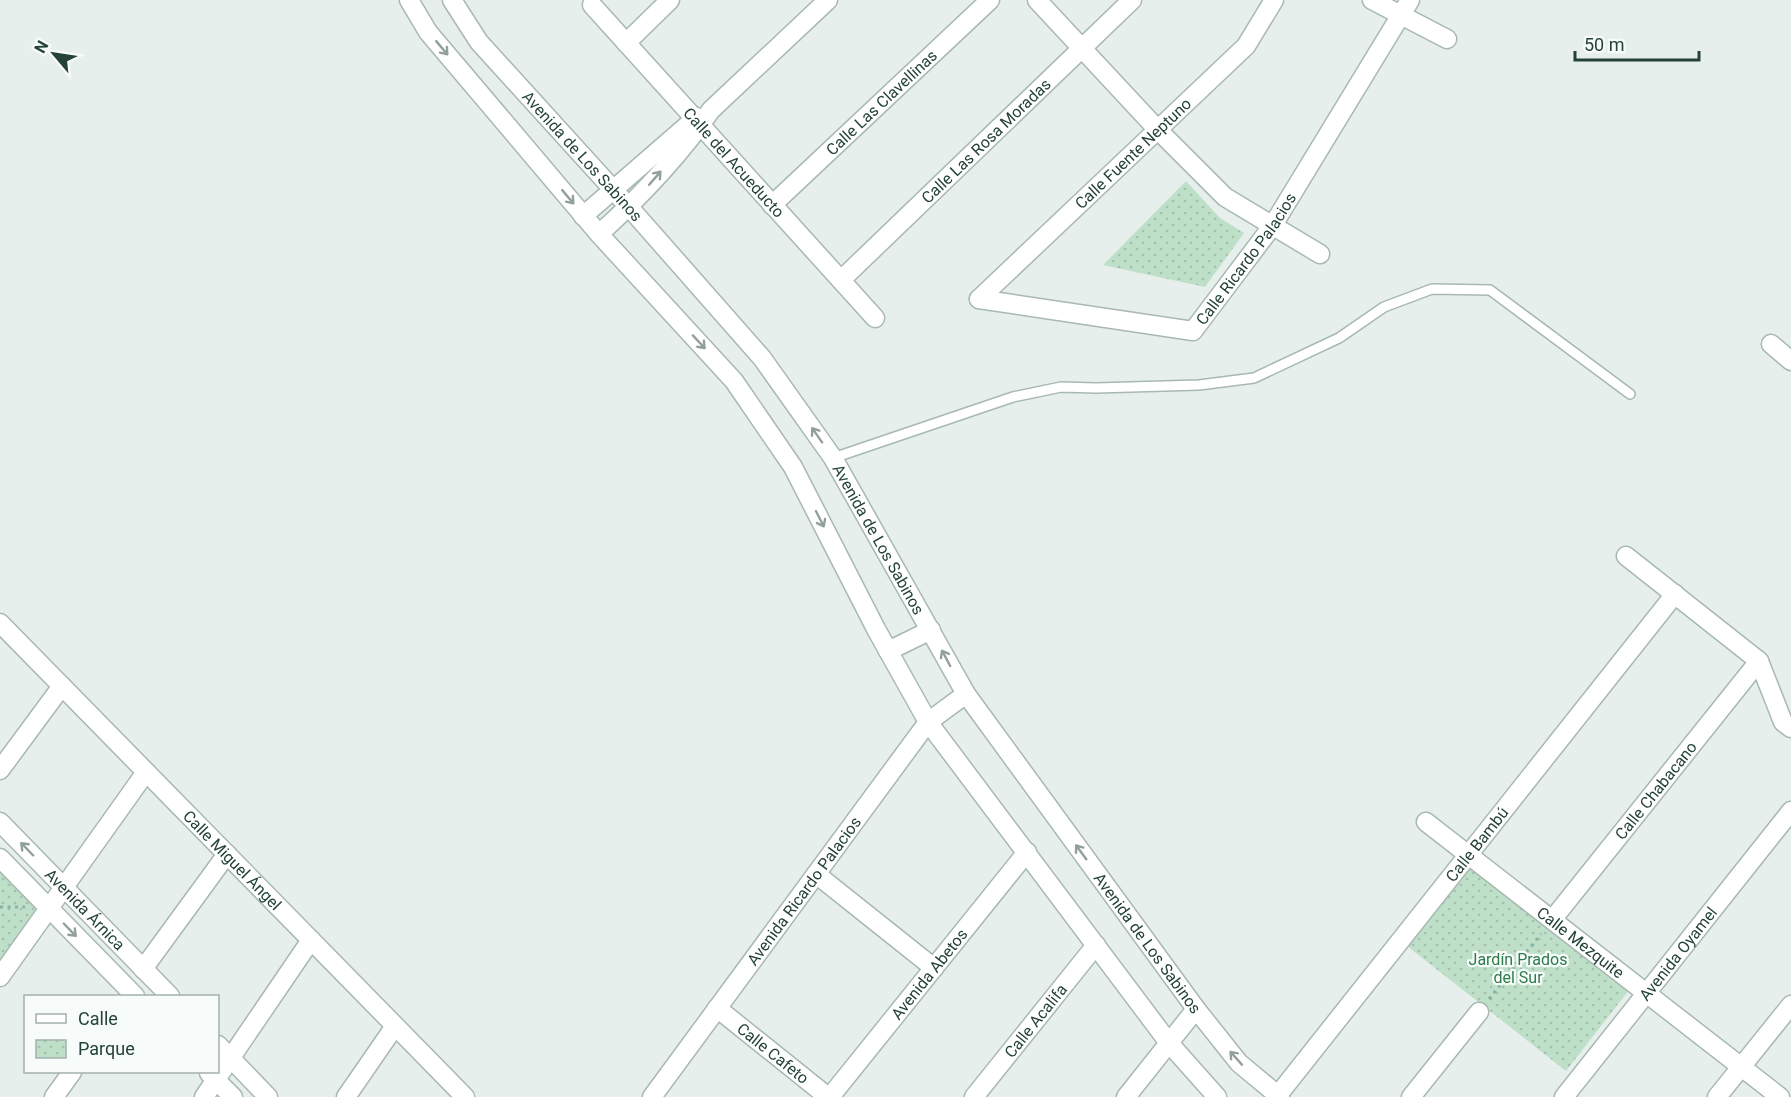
<svg xmlns="http://www.w3.org/2000/svg" width="1791" height="1097" font-family="Roboto,sans-serif">
<defs>
<pattern id="park-dots" width="8" height="8" patternUnits="userSpaceOnUse" patternTransform="scale(1.5)"><rect width="8" height="8" fill="#bfe0c8"/><path d="M2 2h.1M6 6h.1" fill="none" stroke="#a4c1ad" stroke-width="1.8" stroke-linecap="round"/></pattern>
</defs>
<rect width="100%" height="100%" fill="#e6efeb"/>
<path fill="url(#park-dots)" d="M 1186,181 L 1220,218 L 1244,233 L 1205,287 L 1103,265 Z
M 1471,865 L 1629,990 L 1566,1071 L 1407,946 Z
M 0,866 L 33,899 L 35,913 L 0,962 Z"/>
<g fill="none" stroke-linecap="round" stroke-linejoin="round">
<defs>
<path id="service" d="M 833,458 L 1013,397 L 1061,387 L 1096,388 L 1199,385 L 1254,378 L 1339,338 L 1384,307 L 1432,289 L 1490,290 L 1630,394"/>
<g id="minor">
<path d="M 1037,0 L 1158,130 L 1225,197 L 1320,254"/>
<path d="M 1372,0 L 1447,39"/>
<path id="s1" d="M 592,5 L 875,318"/>
<path d="M 626,43 L 670,0"/>
<path id="s2" d="M 772,205 L 990,0"/>
<path d="M 583,216 L 697,117"/>
<path d="M 599,234 C 640,197 680,155 711,110 L 828,0"/>
<path id="s3" d="M 841,280 L 1132,0"/>
<path id="s4" d="M 979,299 L 1193,331 L 1273,225 L 1410,0"/>
<path id="s5" d="M 979,299 L 1246,46 L 1274,0"/>
<path d="M 1771,344 L 1791,361"/>
<path d="M 1626,556 L 1759,661 L 1783,722 L 1791,728"/>
<path id="s6" d="M 0,623 L 465,1097"/>
<path d="M 0,770 L 62,686"/>
<path id="s7" d="M 0,822 L 170,996"/>
<path id="s8" d="M 1426,822 L 1780,1097"/>
<path d="M 0,858 L 135,996"/>
<path d="M 816,874 L 934,968"/>
<path id="s9" d="M 1552,920 L 1759,661"/>
<path d="M 143,969 L 227,854"/>
<path d="M 0,977 L 146,772"/>
<path id="s10" d="M 717,1008 L 828,1097"/>
<path d="M 218,1045 L 268,1097"/>
<path d="M 209,1073 L 233,1097"/>
<path id="s11" d="M 1278,1095 L 1675,594"/>
<path d="M 54,1097 L 72,1072"/>
<path d="M 204,1097 L 311,940"/>
<path d="M 346,1097 L 395,1026"/>
<path id="s12" d="M 652,1097 L 928,722 L 966,694"/>
<path id="s13" d="M 830,1097 L 1027,852"/>
<path id="s14" d="M 974,1097 L 1096,945"/>
<path d="M 1126,1097 L 1196,1009"/>
<path d="M 1411,1097 L 1479,1012"/>
<path d="M 1717,1097 L 1791,1005"/>
</g>
<g id="tertiary">
<path d="M 409,0 L 428,32 L 599,234 L 734,381 L 793,467 L 876,629 L 928,722 L 1169,1043 L 1217,1097"/>
<path id="s15" d="M 452,0 L 479,42 L 629,207 L 762,358 L 833,458 L 966,694 L 1196,1009 L 1239,1063 L 1280,1097"/>
<path d="M 888,651 L 931,630"/>
<path id="s16" d="M 1564,1097 L 1791,811"/>
</g>
</defs>
<use href="#service" stroke="#a8b8b2" stroke-width="12"/>
<use href="#minor" stroke="#a8b8b2" stroke-width="21"/>
<use href="#tertiary" stroke="#a8b8b2" stroke-width="21"/>
<path stroke="#86b3a5" stroke-width="3" stroke-dasharray="3 4.5" stroke-linecap="butt" d="M 0,907 L 25,907
M 1489,999 L 1541,934"/>
<use href="#service" stroke="#fff" stroke-width="9"/>
<use href="#minor" stroke="#fff" stroke-width="18"/>
<use href="#tertiary" stroke="#fff" stroke-width="18"/>
</g>
<defs><path id="oneway-shaft" d="M-6 0H5M1.5-3L5.5 0L1.5 3" fill="none" stroke-width="1.6" stroke-linecap="round" stroke-linejoin="round" transform="scale(1.5)"/></defs>
<g stroke="#92a09c">
<use href="#oneway-shaft" transform="translate(442 48) rotate(50)"/>
<use href="#oneway-shaft" transform="translate(655 178) rotate(-49)"/>
<use href="#oneway-shaft" transform="translate(568 197) rotate(50)"/>
<use href="#oneway-shaft" transform="translate(699 342) rotate(47)"/>
<use href="#oneway-shaft" transform="translate(817 435) rotate(-125)"/>
<use href="#oneway-shaft" transform="translate(820 519) rotate(63)"/>
<use href="#oneway-shaft" transform="translate(946 658) rotate(-118)"/>
<use href="#oneway-shaft" transform="translate(27 849) rotate(-134)"/>
<use href="#oneway-shaft" transform="translate(1081 852) rotate(-126)"/>
<use href="#oneway-shaft" transform="translate(70 930) rotate(46)"/>
<use href="#oneway-shaft" transform="translate(1236 1058) rotate(-132)"/>
</g>
<g text-anchor="middle" dominant-baseline="central" stroke-width="4.5" stroke-linejoin="round" paint-order="stroke">
<g font-size="16" fill="#24423a" stroke="#f7fbf9">
<text stroke="none"><textPath href="#s2" startOffset="150">Calle Las Clavellinas</textPath></text>
<text stroke="none"><textPath href="#s3" startOffset="201">Calle Las Rosa Moradas</textPath></text>
<text stroke="none"><textPath href="#s5" startOffset="212">Calle Fuente Neptuno</textPath></text>
<text stroke="none"><textPath href="#s15" startOffset="204">Avenida de Los Sabinos</textPath></text>
<text stroke="none"><textPath href="#s1" startOffset="212">Calle del Acueducto</textPath></text>
<text stroke="none"><textPath href="#s4" startOffset="306">Calle Ricardo Palacios</textPath></text>
<text stroke="none"><textPath href="#s15" startOffset="690">Avenida de Los Sabinos</textPath></text>
<text stroke="none"><textPath href="#s9" startOffset="166">Calle Chabacano</textPath></text>
<text stroke="none"><textPath href="#s11" startOffset="320">Calle Bambú</textPath></text>
<text stroke="none"><textPath href="#s6" startOffset="332">Calle Miguel Ángel</textPath></text>
<text stroke="none"><textPath href="#s12" startOffset="256">Avenida Ricardo Palacios</textPath></text>
<text stroke="none"><textPath href="#s7" startOffset="122">Avenida Árnica</textPath></text>
<text stroke="none"><textPath href="#s15" startOffset="1176">Avenida de Los Sabinos</textPath></text>
<text stroke="none"><textPath href="#s8" startOffset="196">Calle Mezquite</textPath></text>
<text stroke="none"><textPath href="#s16" startOffset="183">Avenida Oyamel</textPath></text>
<text stroke="none"><textPath href="#s13" startOffset="158">Avenida Abetos</textPath></text>
<text stroke="none"><textPath href="#s14" startOffset="98">Calle Acalifa</textPath></text>
<text stroke="none"><textPath href="#s10" startOffset="72">Calle Cafeto</textPath></text>
</g>
<g font-size="16" fill="#2d7a4b" stroke="#f7fbf9">
<text x="1518" y="959">Jardín Prados<tspan x="1518" dy="18">del Sur</tspan></text>
</g>
</g>
<rect x="24" y="995" width="195" height="78" fill="#f7fbf9" stroke="#a3b1ad" stroke-width="1.5"/>
<rect x="36" y="1014" width="30" height="9" fill="#ffffff" stroke="#a3b1ad" stroke-width="1.5"/>
<text x="78" y="1025" font-size="18" fill="#24423a">Calle</text>
<rect x="36" y="1040" width="30" height="18" fill="url(#park-dots)" stroke="#a3b1ad" stroke-width="1.5"/>
<text x="78" y="1055" font-size="18" fill="#24423a">Parque</text>
<g transform="translate(54 54) rotate(299)" stroke="#f7fbf9" stroke-width="4.5" paint-order="stroke">
<path d="M0-4.5L10 22L0 15L-10 22Z" fill="#24423a"/>
<text y="-9" font-size="16" font-weight="bold" text-anchor="middle" fill="#24423a">N</text>
</g>
<path d="M1575 51v9h124v-9" fill="none" stroke="#24423a" stroke-width="3"/>
<text x="1584" y="51" font-size="18" fill="#24423a" stroke="#f7fbf9" stroke-width="4.5" paint-order="stroke">50 m</text>
</svg>
